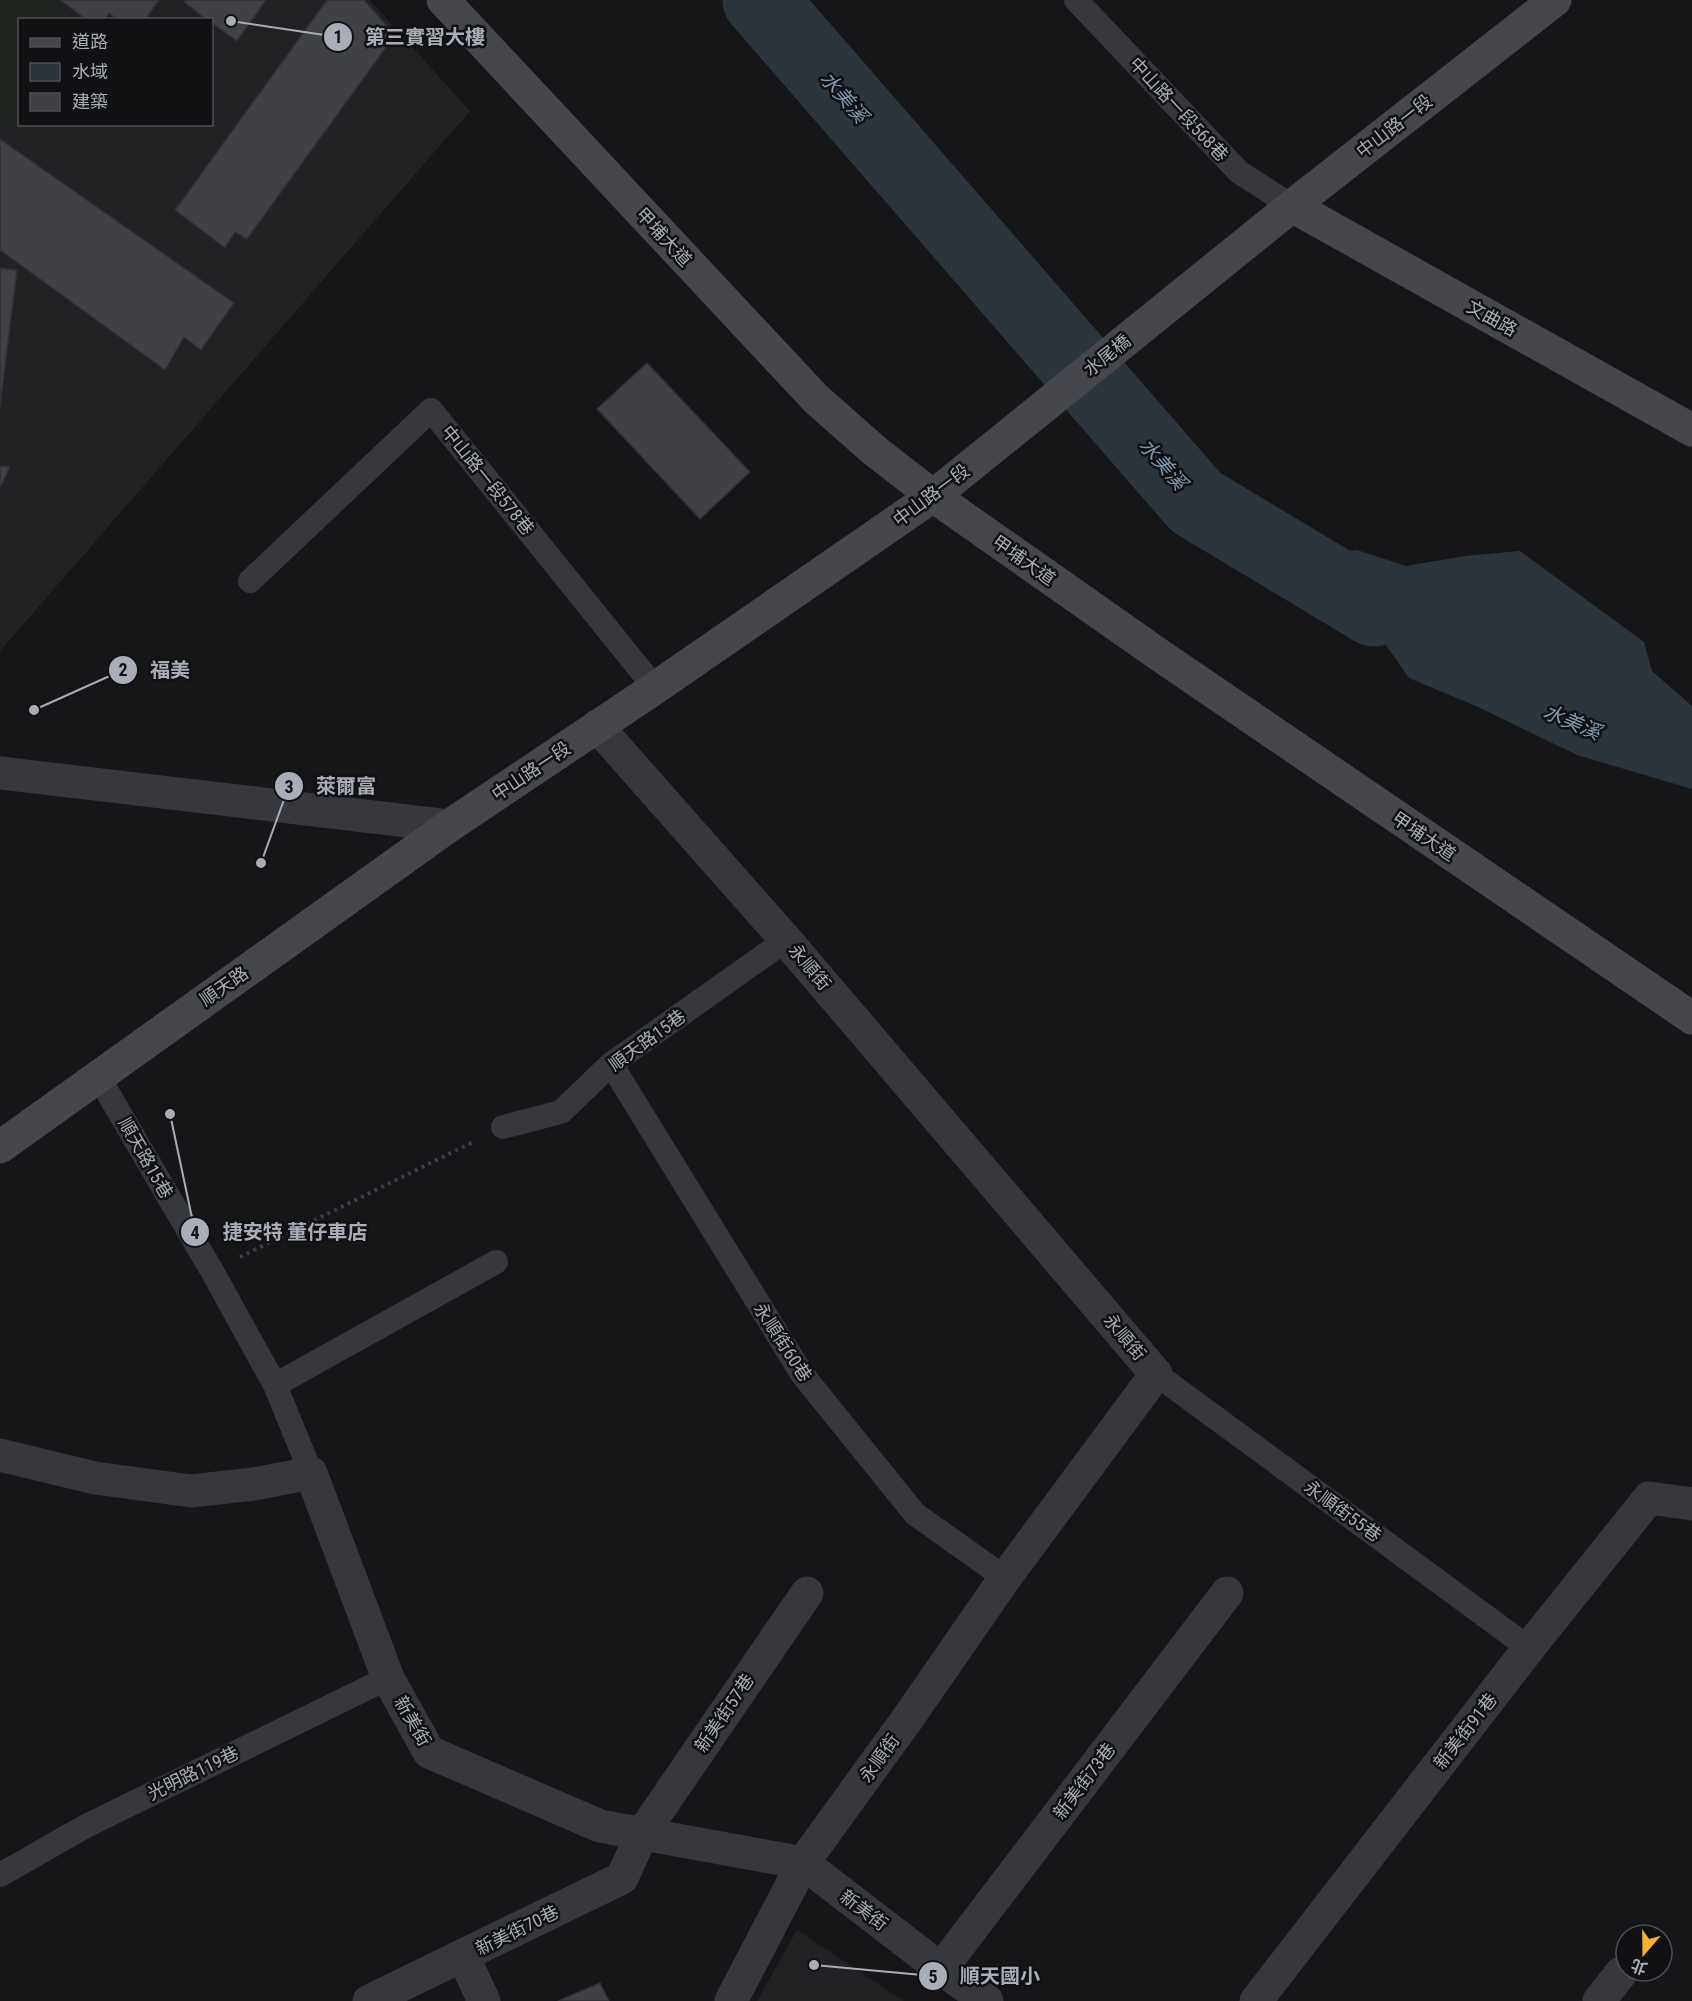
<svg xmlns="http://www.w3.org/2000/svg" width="1692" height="2001" font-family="'Roboto Condensed','Noto Sans TC',sans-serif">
<rect width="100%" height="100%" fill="#161618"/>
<path fill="#222225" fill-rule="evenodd" d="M 0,0 L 370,0 L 470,111 L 0,651 ZM 20,20 L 212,20 L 212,124 L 20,124 Z
M 797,1930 L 904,2001 L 757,2001 Z"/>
<path fill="#1e261f" d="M 0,0 L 49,0 L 76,19 L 20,20 L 20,124 L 37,125 L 29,136 L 0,116 Z"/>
<path fill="#2c353c" d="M 1357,550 L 1406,566 L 1465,556 L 1520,551 L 1644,642 L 1652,671 L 1692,706 L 1692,789 L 1577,755 L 1478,707 L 1409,678 L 1384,642 L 1285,555 Z"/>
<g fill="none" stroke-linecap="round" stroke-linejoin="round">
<path stroke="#2c353c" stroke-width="75" d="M 760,0 L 1196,502 L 1374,609"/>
</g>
<path fill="#404145" stroke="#303034" stroke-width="1.5" d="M 60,0 L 159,0 L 145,20 L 118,20 L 109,13 L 105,20 L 87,20 Z
M 186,0 L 266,0 L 237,41 L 212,23 L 212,20 L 207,20 L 184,2 Z
M 327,0 L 364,0 L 395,35 L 247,239 L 235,232 L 225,248 L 175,210 Z
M 0,139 L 234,303 L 201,350 L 184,337 L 165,370 L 0,250 Z
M 0,268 L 17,270 L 0,407 Z
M 647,363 L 750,472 L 700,519 L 597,409 Z
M 0,466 L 10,467 L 1,486 L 0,486 Z
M 600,1983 L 609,2001 L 558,2001 Z"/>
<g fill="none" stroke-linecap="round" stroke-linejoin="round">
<path stroke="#3d3f44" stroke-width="4" stroke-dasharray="3 4.5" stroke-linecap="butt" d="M 240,1257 L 473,1142"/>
<path stroke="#37383d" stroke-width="24" d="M 1076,0 L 1239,172 L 1292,206
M 250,581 L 431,410 L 655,688
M 611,1064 L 802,1374 L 915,1514 L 1005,1578
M 98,1076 L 212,1271 L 275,1385 L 311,1473
M 503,1127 L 561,1112 L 611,1064 L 786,940
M 1156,1374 L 1529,1648
M 275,1385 L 496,1262
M 0,1875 L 86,1826 L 388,1678"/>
<path stroke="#37383d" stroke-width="33" d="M 597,726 L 786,940 L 1156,1374 L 1005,1578 L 908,1718 L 803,1863 L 731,2001
M 0,773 L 449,826
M 0,1455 L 95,1478 L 191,1491 L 254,1484 L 311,1473 L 388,1678 L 429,1752 L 600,1826 L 803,1863 L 941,1969 L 987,2001
M 463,1956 L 484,2001
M 941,1969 L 1227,1593
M 369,2001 L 622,1878 L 642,1834 L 807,1593
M 1256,2001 L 1529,1648 L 1649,1498 L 1692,1504
M 1599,2001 L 1621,1973"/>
<path stroke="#45474d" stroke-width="33" d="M 443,0 L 816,399 L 875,451 L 933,496 L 1158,654 L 1692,1018
M 1292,206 L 1692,430
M 0,1147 L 449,826 L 655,688 L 933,496 L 1292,206 L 1555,0"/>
</g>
<g text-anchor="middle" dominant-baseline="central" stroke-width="5" stroke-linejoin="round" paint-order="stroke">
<g font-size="18" fill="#a8adb8" stroke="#111113">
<text transform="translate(1179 109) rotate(47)">中山路一段568巷</text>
<text transform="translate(1394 126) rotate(-38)">中山路一段</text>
<text transform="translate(664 237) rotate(47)">甲埔大道</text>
<text transform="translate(1492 318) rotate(29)">文曲路</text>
<text transform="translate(1107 355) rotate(-39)">水尾橋</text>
<text transform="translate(488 480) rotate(51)">中山路一段578巷</text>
<text transform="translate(931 495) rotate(-37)">中山路一段</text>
<text transform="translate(1024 560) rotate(35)">甲埔大道</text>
<text transform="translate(531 771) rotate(-34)">中山路一段</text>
<text transform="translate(1424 836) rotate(34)">甲埔大道</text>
<text transform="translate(810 967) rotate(50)">永順街</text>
<text transform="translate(224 986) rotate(-35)">順天路</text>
<text transform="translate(647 1040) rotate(-36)">順天路15巷</text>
<text transform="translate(146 1158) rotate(60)">順天路15巷</text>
<text transform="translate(1125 1337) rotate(50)">永順街</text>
<text transform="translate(783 1342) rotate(57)">永順街60巷</text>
<text transform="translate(1343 1511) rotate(36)">永順街55巷</text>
<text transform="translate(724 1713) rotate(-56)">新美街57巷</text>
<text transform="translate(413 1721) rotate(60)">新美街</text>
<text transform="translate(1465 1731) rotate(-52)">新美街91巷</text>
<text transform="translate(879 1758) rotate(-54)">永順街</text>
<text transform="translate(193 1773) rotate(-26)">光明路119巷</text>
<text transform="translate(1084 1781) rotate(-53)">新美街73巷</text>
<text transform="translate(864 1910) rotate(37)">新美街</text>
<text transform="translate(517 1930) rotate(-26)">新美街70巷</text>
</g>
<g font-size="20" font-style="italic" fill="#7f9bb3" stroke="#111113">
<text transform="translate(844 97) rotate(49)">水美溪</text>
<text transform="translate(1163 464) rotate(49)">水美溪</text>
<text transform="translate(1572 722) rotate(23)">水美溪</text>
</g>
</g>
<path fill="none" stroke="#a8adb8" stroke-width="2" d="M231 21L338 37M34 710L123 670M261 863L289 786M170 1114L195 1232M814 1965L933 1976"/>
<g fill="#a8adb8" stroke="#111113" stroke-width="2">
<circle cx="231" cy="21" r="6"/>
<circle cx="34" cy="710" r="6"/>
<circle cx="261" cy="863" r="6"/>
<circle cx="170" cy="1114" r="6"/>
<circle cx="814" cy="1965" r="6"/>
<circle cx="338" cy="37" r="15"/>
<circle cx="123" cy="670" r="15"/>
<circle cx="289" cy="786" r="15"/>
<circle cx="195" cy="1232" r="15"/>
<circle cx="933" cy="1976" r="15"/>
</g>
<g font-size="18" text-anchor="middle" font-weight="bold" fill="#111">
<text x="338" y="43">1</text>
<text x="123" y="676">2</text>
<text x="289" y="793">3</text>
<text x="195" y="1239">4</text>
<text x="933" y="1983">5</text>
</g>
<g font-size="20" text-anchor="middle" font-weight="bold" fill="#a8adb8" stroke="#111113" stroke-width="5" stroke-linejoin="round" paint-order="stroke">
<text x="425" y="44">第三實習大樓</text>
<text x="170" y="677">福美</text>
<text x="346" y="793">萊爾富</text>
<text x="295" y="1239">捷安特 董仔車店</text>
<text x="1000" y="1983">順天國小</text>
</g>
<rect x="18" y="18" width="195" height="108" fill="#111113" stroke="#4d4f55" stroke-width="1.5"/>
<rect x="30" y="38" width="30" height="9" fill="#45474d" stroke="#4d4f55" stroke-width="1.5"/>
<text x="72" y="48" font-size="18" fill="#a8adb8">道路</text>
<rect x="30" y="63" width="30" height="18" fill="#2c353c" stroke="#4d4f55" stroke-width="1.5"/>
<text x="72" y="78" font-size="18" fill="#a8adb8">水域</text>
<rect x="30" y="93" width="30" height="18" fill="#404145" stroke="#4d4f55" stroke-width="1.5"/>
<text x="72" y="108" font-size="18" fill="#a8adb8">建築</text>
<g transform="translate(1644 1953) rotate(200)"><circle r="28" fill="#111113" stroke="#4d4f55" stroke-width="1.5"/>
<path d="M0-4.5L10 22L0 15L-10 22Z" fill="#f2b134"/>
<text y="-9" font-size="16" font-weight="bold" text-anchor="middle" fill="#a8adb8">北</text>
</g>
</svg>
